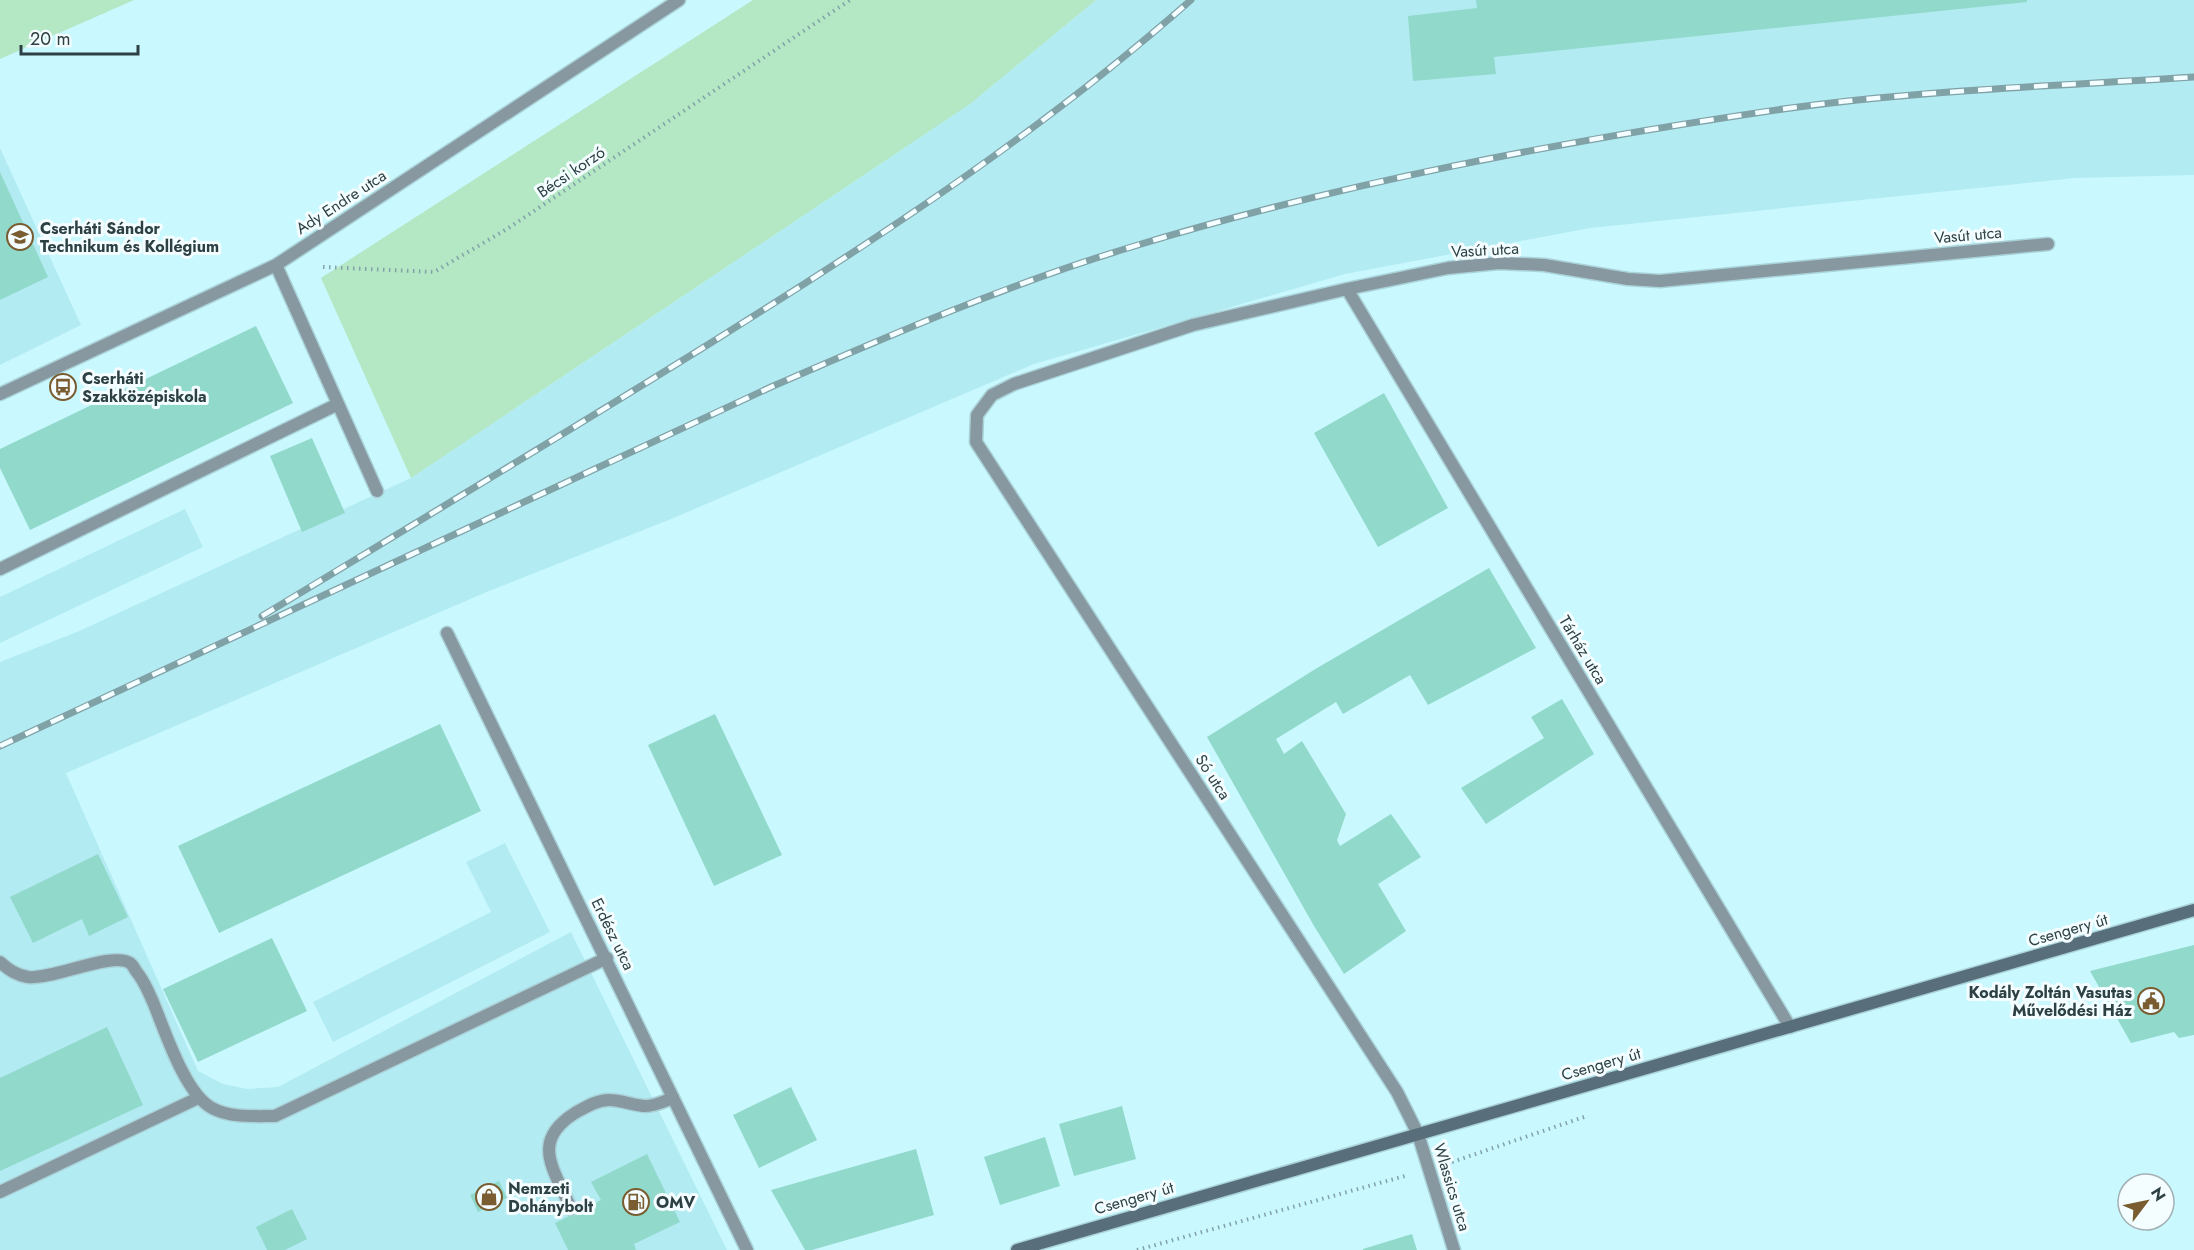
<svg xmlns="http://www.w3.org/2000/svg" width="2194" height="1250" font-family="Jost,sans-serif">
<rect width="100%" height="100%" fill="#c9f8ff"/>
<path fill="#b3ebf3" d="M 1096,0 L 2194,0 L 2194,175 L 2075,178 L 1590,228 L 1345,274 L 1034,364 L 671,519 L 489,591 L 66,773 L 198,1071 L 223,1084 L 247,1089 L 278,1087 L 571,932 L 727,1250 L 0,1250 L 0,662 L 77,632 L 411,478 L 970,104 Z
M 0,148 L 81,325 L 0,365 Z
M 185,509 L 203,547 L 0,643 L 0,597 Z
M 505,843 L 550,932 L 333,1042 L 313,1002 L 491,912 L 466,862 Z"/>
<path fill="#b4e7c4" d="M 0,0 L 134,0 L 0,59 Z
M 753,0 L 1096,0 L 970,104 L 411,478 L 321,278 Z"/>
<path fill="#91d9cb" d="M 1476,0 L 2027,0 L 2027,2 L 1494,57 L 1496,74 L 1413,81 L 1408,16 L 1477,8 Z
M 0,172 L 48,277 L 0,300 Z
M 256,326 L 293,403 L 30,530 L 0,468 L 0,449 Z
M 1384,393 L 1448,508 L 1378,547 L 1314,433 Z
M 312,438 L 345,513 L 302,532 L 270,456 Z
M 1489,568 L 1536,648 L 1428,705 L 1410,675 L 1343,714 L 1336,702 L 1276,739 L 1284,754 L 1302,741 L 1346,814 L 1337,840 L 1340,846 L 1391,814 L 1421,857 L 1378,884 L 1406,931 L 1344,974 L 1314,926 L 1207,737 L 1317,668 Z
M 1562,699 L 1594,754 L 1486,824 L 1461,788 L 1544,738 L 1531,717 Z
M 715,714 L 782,855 L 714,886 L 648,745 Z
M 440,724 L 481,811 L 219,933 L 178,846 Z
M 98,854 L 128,917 L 89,936 L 82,919 L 33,943 L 10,897 Z
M 272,938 L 307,1011 L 198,1062 L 163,989 Z
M 2194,945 L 2194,1035 L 2179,1038 L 2174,1032 L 2131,1043 L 2090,971 Z
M 107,1027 L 143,1105 L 0,1171 L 0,1078 Z
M 791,1087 L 817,1140 L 759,1168 L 733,1115 Z
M 1122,1106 L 1136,1159 L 1074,1176 L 1059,1124 Z
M 1045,1137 L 1060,1186 L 1000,1205 L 984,1157 Z
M 916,1149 L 934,1215 L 812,1250 L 805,1250 L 771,1190 Z
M 647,1154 L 680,1222 L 634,1244 L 636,1249 L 635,1250 L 568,1250 L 555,1223 L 601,1200 L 591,1182 Z
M 499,1181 L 507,1198 L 478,1212 L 470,1195 Z
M 292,1209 L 307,1239 L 285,1250 L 267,1250 L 256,1227 Z
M 1412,1234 L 1417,1250 L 1363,1250 L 1363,1249 Z"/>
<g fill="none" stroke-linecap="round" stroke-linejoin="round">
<defs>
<path id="service" d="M 276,265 L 377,491
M 0,569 L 338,404
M 0,962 C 9,970 16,975 28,977 C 52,980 113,951 130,963 C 133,965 134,968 136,971 C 145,982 147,989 153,1002 C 165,1031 185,1094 212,1108 C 230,1118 255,1116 275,1116 L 607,958
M 0,1192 L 198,1098
M 571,1209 C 555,1170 529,1142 575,1113 C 586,1107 597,1100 609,1100 C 622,1100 634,1106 646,1106 C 655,1106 665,1101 673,1098"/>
<path id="minor" d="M 1347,289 L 1790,1027
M 447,633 L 747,1250
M 1454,1250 L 1418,1134 L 1397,1092 L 976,442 L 977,415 L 992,395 L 1014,384 L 1193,325 L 1347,289 L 1448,268 L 1499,263 L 1544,265 L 1628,279 L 1660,281 L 2048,244"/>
<path id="tertiary" d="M 0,394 L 276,265 L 679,0"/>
<path id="secondary" d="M 1017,1250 L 2194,910"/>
</defs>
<use href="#service" stroke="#aad3d9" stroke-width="15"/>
<use href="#minor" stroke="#aad3d9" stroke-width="15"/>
<use href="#tertiary" stroke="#aad3d9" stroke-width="15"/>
<use href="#secondary" stroke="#aad3d9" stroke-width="15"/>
<path stroke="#81a3a8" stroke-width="4" stroke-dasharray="1.5 4.5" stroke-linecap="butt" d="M 323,267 L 434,272 L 507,229 L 850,0
M 1452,1162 L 1587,1116
M 1137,1250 L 1405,1176"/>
<use href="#service" stroke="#8898a1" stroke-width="12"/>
<use href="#minor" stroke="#8898a1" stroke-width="12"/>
<use href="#tertiary" stroke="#8898a1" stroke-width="12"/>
<use href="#secondary" stroke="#586f7b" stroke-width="12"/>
<defs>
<path id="rail" d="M 262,616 C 414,524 566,433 717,339 C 882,236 1045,129 1191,0
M 0,746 L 771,387 C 888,336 1006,285 1128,248 C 1341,183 1562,141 1783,109 C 1919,90 2057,86 2194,77"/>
</defs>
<use href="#rail" stroke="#80a2a7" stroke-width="7"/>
<use href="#rail" stroke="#f4fdff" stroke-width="4.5" stroke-dasharray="14" stroke-linecap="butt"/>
</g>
<defs>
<symbol id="school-ring" viewBox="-11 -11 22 22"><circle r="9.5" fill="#f4fdff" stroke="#795c30" stroke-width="1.5"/><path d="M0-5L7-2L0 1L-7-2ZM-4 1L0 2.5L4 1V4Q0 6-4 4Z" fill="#795c30"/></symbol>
<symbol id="bus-ring" viewBox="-11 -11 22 22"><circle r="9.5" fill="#f4fdff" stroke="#795c30" stroke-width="1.5"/><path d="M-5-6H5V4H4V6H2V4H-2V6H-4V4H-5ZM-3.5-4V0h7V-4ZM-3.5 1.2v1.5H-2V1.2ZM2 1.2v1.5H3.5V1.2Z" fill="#795c30"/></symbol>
<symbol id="civic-ring" viewBox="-11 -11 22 22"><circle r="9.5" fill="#f4fdff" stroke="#795c30" stroke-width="1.5"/><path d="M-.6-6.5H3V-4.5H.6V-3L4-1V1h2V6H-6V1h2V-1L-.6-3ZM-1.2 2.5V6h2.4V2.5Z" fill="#795c30"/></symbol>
<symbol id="shop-ring" viewBox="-11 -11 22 22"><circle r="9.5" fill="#f4fdff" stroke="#795c30" stroke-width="1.5"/><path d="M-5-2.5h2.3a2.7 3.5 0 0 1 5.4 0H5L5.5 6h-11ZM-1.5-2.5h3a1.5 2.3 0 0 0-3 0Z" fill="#795c30"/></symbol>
<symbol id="fuel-ring" viewBox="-11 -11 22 22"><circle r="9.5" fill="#f4fdff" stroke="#795c30" stroke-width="1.5"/><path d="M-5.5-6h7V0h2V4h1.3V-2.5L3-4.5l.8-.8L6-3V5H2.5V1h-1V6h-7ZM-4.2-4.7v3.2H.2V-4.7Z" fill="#795c30"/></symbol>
</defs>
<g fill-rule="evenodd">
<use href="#school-ring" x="5" y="222" width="30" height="30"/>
<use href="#bus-ring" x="48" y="372" width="30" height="30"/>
<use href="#civic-ring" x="2136" y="986" width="30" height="30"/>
<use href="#shop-ring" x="474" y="1182" width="30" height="30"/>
<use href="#fuel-ring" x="621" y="1187" width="30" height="30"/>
</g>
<g text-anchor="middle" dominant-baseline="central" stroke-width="6" stroke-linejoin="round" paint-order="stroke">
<g font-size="16" fill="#2d4043" stroke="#f4fdff">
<text transform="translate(571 172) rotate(-34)">Bécsi korzó</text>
<text transform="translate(341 202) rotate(-33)">Ady Endre utca</text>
<text transform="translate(1968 235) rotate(-5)">Vasút utca</text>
<text transform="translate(1485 250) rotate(-3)">Vasút utca</text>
<text transform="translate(1583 650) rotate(59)">Tárház utca</text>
<text transform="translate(1213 777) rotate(57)">Só utca</text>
<text transform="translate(2068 930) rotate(-16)">Csengery út</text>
<text transform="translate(613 934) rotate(64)">Erdész utca</text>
<text transform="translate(1601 1064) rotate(-16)">Csengery út</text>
<text transform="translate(1452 1187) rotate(73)">Wlassics utca</text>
<text transform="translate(1134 1198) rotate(-16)">Csengery út</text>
</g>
<g font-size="16" font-weight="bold" fill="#2d4043" stroke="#f4fdff" text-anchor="start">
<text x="40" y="228">Cserháti Sándor<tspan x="40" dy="18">Technikum és Kollégium</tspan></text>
<text x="82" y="378">Cserháti<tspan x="82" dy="18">Szakközépiskola</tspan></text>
<text x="2132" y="992" text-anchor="end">Kodály Zoltán Vasutas<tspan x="2132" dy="18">Művelődési Ház</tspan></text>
<text x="508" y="1188">Nemzeti<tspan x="508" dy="18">Dohánybolt</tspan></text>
<text x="656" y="1202">OMV</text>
</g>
</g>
<g transform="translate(2146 1202) rotate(58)"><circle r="28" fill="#f4fdff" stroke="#a4b1b4" stroke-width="1.5"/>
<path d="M0-4.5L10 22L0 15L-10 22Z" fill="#795c30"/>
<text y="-9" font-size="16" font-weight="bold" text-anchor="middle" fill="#2d4043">N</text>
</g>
<path d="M21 45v9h117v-9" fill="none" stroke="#2d4043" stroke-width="3"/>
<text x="30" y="45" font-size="18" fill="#2d4043" stroke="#f4fdff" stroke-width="4.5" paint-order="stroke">20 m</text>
</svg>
